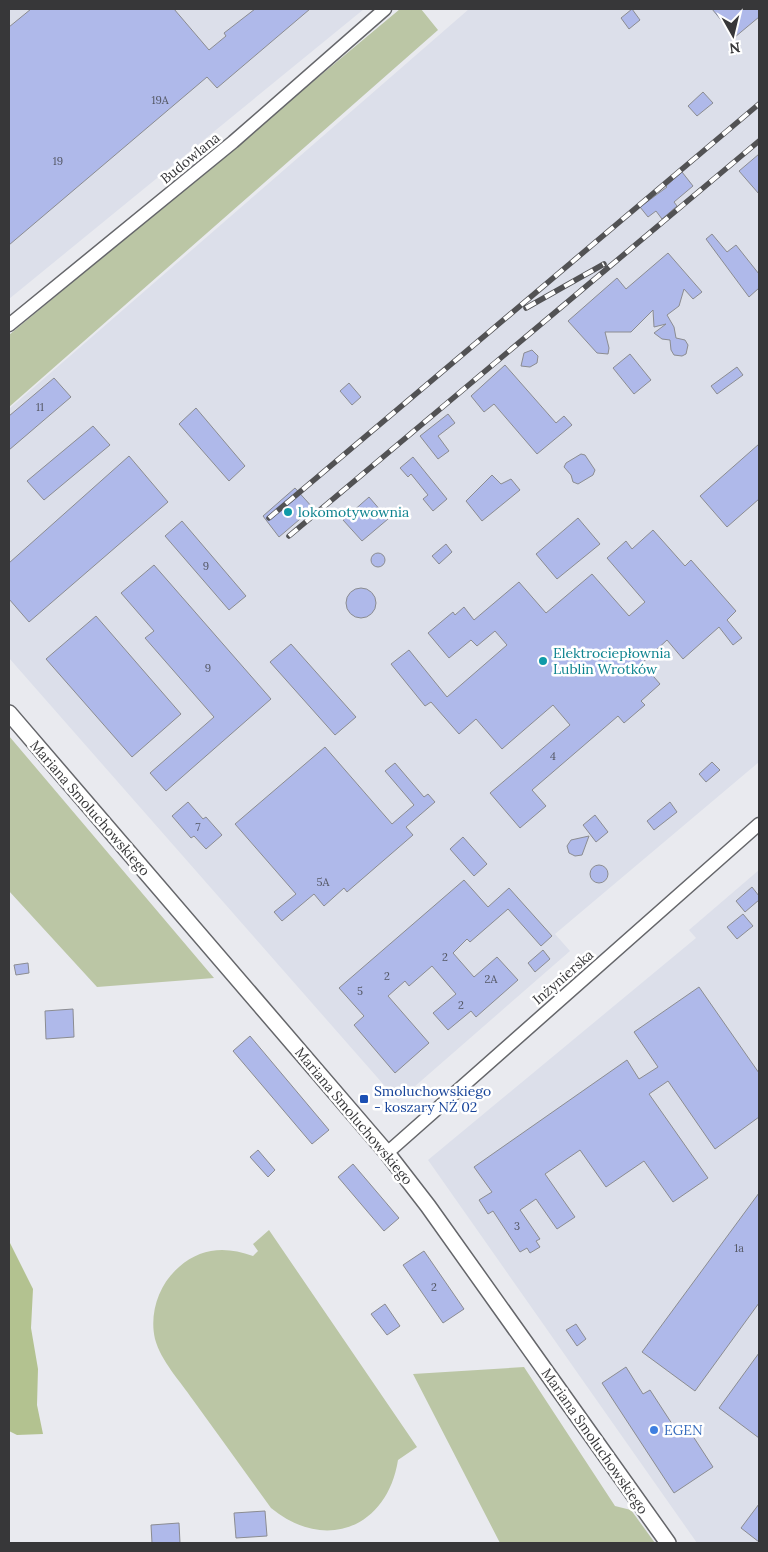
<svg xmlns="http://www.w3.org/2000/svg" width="768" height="1552" font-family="Lora,serif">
<rect width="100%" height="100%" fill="#e9eaef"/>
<path fill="#dcdfea" d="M 9,9 L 364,9 L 9,299 Z
M 469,9 L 759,9 L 759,762 L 555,934 L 570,951 L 398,1101 L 9,658 L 9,409 Z
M 759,870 L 759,1543 L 697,1543 L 428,1160 L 696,938 L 689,930 Z"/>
<path fill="#bbc6a5" d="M 400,9 L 421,9 L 438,30 L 9,407 L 9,335 Z
M 9,736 L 214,978 L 97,987 L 9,891 Z
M 269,1230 L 417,1447 L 398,1460 C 387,1529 324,1552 271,1508 C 245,1472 219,1436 193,1400 C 180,1381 161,1361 155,1339 C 149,1313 159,1284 179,1267 C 201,1248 225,1246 253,1256 L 258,1251 L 253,1244 Z
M 524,1367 L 615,1506 L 631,1510 L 655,1543 L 500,1543 L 413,1374 Z"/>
<path fill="#b3c290" d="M 9,1241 L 33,1289 L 31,1328 L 38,1369 L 37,1405 L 43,1434 L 17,1435 L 9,1431 Z"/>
<path fill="#afb9ea" stroke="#8b8c91" d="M 31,9 L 174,9 L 209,50 L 226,36 L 224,33 L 255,9 L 310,9 L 217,88 L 207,77 L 9,245 L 9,27 Z
M 632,9 L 640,20 L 629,29 L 621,18 Z
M 712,9 L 759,9 L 759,17 L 735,37 Z
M 703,92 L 713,103 L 697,116 L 688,106 Z
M 759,154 L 759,194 L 739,171 Z
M 682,172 L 693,186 L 674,202 L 677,206 L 662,219 L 656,211 L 648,217 L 640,207 L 667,187 L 666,186 Z
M 712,234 L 727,252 L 736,245 L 759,274 L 759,288 L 749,297 L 706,239 Z
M 668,253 L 702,292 L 693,299 L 684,289 L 679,306 L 667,315 L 674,327 L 676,338 L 685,340 L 688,345 L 686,354 L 682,356 L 674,355 L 671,350 L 670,340 L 662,339 L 654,333 L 666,324 L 654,327 L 653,310 L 631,332 L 605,332 L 609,348 L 608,354 L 597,353 L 568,321 L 617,278 L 626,289 Z
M 532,350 L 538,356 L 537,363 L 530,367 L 521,366 L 524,353 Z
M 630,354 L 651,380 L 634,394 L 613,368 Z
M 505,365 L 556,423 L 564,416 L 572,425 L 537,454 L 494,404 L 484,412 L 471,396 Z
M 737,367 L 743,375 L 717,394 L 711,386 Z
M 54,378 L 71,397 L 9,450 L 9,416 Z
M 349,383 L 361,397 L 352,405 L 340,391 Z
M 196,408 L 245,466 L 229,481 L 179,424 Z
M 448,414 L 455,423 L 438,436 L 449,451 L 438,459 L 420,436 Z
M 93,426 L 110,445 L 44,500 L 27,481 Z
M 759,444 L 759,499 L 727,527 L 700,496 Z
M 581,454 L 585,455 L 595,470 L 593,475 L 578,484 L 573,482 L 571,475 L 564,467 L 566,463 Z
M 129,456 L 168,502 L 29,622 L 9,599 L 9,563 Z
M 413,457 L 447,499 L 433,511 L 423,499 L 428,495 L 411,474 L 408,477 L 400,468 Z
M 492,475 L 501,484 L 511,479 L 520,490 L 482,521 L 466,501 Z
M 295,488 L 313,508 L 279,537 L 263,516 Z
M 369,497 L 388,519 L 362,541 L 343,520 Z
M 578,518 L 600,544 L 557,579 L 536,554 Z
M 182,521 L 246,596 L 229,610 L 165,536 Z
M 653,530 L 685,566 L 691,560 L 736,611 L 727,620 L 742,638 L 733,645 L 719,627 L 683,659 L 667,640 L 642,663 L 660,684 L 641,701 L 645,705 L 624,723 L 618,716 L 532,790 L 546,806 L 520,828 L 490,793 L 570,725 L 553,705 L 502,749 L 476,719 L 459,734 L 431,702 L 425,706 L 391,664 L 409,650 L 447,697 L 507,645 L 495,631 L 477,646 L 471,640 L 449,658 L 428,633 L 453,612 L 455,615 L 464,607 L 474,620 L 519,582 L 546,613 L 592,574 L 629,616 L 645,602 L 607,558 L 626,541 L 632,549 Z
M 446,544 L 452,552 L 439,564 L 432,556 Z
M371 560a7 7 0 1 1 14 0a7 7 0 1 1-14 0Z
M 154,565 L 271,699 L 166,791 L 150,773 L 214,717 L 145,638 L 154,631 L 121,593 Z
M346 603a15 15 0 1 1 30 0a15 15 0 1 1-30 0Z
M 96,616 L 181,714 L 132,757 L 46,659 Z
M 291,644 L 356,717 L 335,735 L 270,662 Z
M 325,747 L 392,824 L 414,805 L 385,771 L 395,763 L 424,797 L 428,794 L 435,802 L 406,827 L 413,835 L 347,892 L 344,888 L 324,906 L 314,894 L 282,921 L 274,912 L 296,894 L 235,824 Z
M 712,762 L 720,770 L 706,782 L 699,774 Z
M 188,802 L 203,819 L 206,817 L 222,835 L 206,849 L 194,836 L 191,838 L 172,816 Z
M 670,802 L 677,812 L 654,830 L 647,821 Z
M 595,815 L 608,832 L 596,842 L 583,825 Z
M 589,836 L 582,855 L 575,856 L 569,853 L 567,846 L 571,840 Z
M 463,837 L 487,864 L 474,876 L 450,849 Z
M590 874a9 9 0 1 1 18 0a9 9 0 1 1-18 0Z
M 464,880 L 488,907 L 509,888 L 552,936 L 541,946 L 508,909 L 470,942 L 467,939 L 453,953 L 474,977 L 497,957 L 518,980 L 476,1017 L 471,1011 L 448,1030 L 433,1013 L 456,994 L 432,966 L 409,986 L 405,981 L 388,996 L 429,1043 L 395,1073 L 354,1025 L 364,1016 L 339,988 Z
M 752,887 L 759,896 L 759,900 L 745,912 L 736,901 Z
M 743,914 L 753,926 L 737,939 L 727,927 Z
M 543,950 L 550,959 L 535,972 L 528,963 Z
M 28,963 L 29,973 L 16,975 L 14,965 Z
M 699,987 L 759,1073 L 759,1117 L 715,1149 L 668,1081 L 649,1094 L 708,1178 L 673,1202 L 644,1161 L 606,1187 L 580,1150 L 545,1174 L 575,1217 L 557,1229 L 536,1199 L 520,1210 L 540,1239 L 536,1241 L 540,1247 L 530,1253 L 527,1248 L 520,1252 L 493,1211 L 488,1214 L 479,1200 L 492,1192 L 474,1167 L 627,1060 L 639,1079 L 658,1067 L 634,1032 Z
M 73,1009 L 74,1037 L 46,1039 L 45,1011 Z
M 250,1036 L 329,1130 L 312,1144 L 233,1051 Z
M 258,1150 L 275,1170 L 268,1177 L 250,1157 Z
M 353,1164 L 399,1218 L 384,1231 L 338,1177 Z
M 759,1193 L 759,1303 L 695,1391 L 642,1352 Z
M 424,1251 L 464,1309 L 443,1323 L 403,1265 Z
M 385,1304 L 400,1326 L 387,1335 L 371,1314 Z
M 576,1324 L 586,1339 L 577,1346 L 566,1330 Z
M 759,1353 L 759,1438 L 719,1408 Z
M 626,1367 L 643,1394 L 650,1390 L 678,1433 L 687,1427 L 713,1467 L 674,1493 L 602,1383 Z
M 759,1504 L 759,1542 L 741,1528 Z
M 265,1511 L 267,1536 L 236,1538 L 234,1513 Z
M 179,1523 L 180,1543 L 152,1543 L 151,1525 Z"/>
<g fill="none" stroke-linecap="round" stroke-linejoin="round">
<defs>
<path id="minor" d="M 9,325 L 233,142 L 385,9
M 387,1153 L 759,824"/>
<path id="tertiary" d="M 9,713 L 387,1153 L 428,1206 L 668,1543"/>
</defs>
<use href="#minor" stroke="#65666a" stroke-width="15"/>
<use href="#tertiary" stroke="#65666a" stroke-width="18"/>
<use href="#minor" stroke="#fff" stroke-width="12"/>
<use href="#tertiary" stroke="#fff" stroke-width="15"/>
<defs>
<path id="rail" d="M 526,308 L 604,264
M 269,518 L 759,104
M 289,536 L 759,141"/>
</defs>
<use href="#rail" stroke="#525254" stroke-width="5.5"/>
<use href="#rail" stroke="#fff" stroke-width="4" stroke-dasharray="11" stroke-linecap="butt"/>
</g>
<g fill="#0f9aa8" stroke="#fff" stroke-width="2">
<circle cx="288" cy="512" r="5"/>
<circle cx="543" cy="661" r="5"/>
</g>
<rect fill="#1a4fb4" stroke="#fff" stroke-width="2" x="359" y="1094" width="10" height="10" rx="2.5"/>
<circle fill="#3f7fe0" stroke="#fff" stroke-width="2" cx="654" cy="1430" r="5"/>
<g text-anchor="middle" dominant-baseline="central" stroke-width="5" stroke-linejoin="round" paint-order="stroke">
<g font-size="11" fill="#555865">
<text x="160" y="100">19A</text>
<text x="58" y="161">19</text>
<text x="40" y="407">11</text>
<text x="206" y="566">9</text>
<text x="208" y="668">9</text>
<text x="553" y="756">4</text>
<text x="198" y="827">7</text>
<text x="323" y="882">5A</text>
<text x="445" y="957">2</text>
<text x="387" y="976">2</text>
<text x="491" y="979">2A</text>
<text x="360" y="991">5</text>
<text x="461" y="1005">2</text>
<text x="517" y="1226">3</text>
<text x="739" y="1248">1a</text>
<text x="434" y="1287">2</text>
</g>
<g font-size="14" fill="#373739" stroke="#fff">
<text transform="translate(190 158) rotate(-39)">Budowlana</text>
<text transform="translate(90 808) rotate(49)">Mariana Smoluchowskiego</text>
<text transform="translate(563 977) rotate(-41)">Inżynierska</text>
<text transform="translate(354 1116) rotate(50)">Mariana Smoluchowskiego</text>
<text transform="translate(595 1441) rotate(55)">Mariana Smoluchowskiego</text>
</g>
<g font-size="14" fill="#0d838f" stroke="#fff" text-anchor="start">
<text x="298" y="512">lokomotywownia</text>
<text x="553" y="653">Elektrociepłownia<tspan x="553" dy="16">Lublin Wrotków</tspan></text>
</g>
<g font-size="14" fill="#164399" stroke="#fff" text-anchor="start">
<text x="374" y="1091">Smoluchowskiego<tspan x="374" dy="16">- koszary NŻ 02</tspan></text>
</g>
<g font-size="14" fill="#366cbe" stroke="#fff" text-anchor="start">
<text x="664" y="1430">EGEN</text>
</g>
</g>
<rect width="768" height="1552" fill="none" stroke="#373739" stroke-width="20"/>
<g transform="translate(733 35) rotate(172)" stroke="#ffffff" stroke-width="4" paint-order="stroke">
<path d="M0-4L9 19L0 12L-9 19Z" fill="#373739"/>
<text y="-8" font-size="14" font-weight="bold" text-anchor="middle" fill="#373739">N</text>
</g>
</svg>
